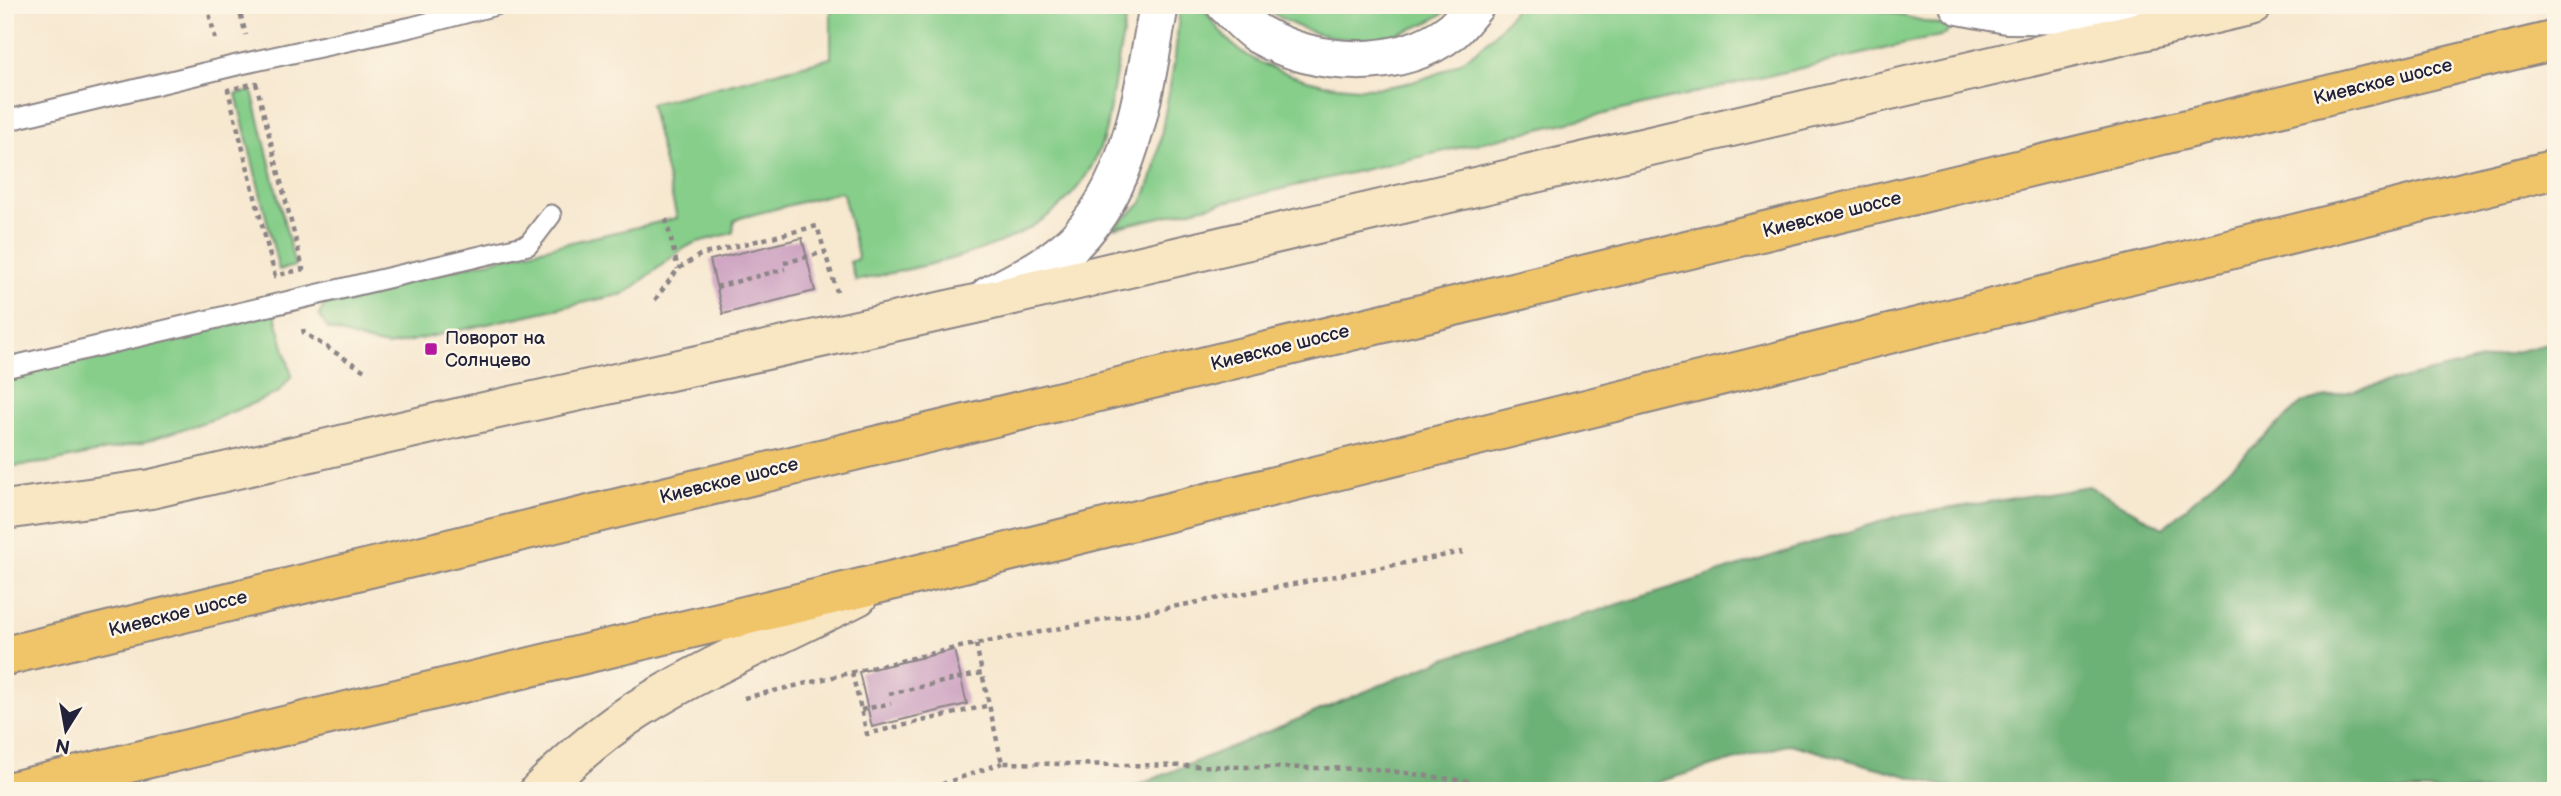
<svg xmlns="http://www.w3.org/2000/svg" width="2561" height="796" font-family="'Balsamiq Sans',sans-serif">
<rect width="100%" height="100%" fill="#fcf5e5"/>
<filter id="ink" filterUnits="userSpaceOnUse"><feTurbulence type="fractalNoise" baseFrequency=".0143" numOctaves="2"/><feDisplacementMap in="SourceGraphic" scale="14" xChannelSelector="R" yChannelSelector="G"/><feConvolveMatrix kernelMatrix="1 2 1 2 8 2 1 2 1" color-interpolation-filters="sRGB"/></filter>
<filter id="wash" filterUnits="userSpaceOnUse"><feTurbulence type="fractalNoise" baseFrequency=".00686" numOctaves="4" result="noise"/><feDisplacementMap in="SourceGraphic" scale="28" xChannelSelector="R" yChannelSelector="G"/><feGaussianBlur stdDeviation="1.57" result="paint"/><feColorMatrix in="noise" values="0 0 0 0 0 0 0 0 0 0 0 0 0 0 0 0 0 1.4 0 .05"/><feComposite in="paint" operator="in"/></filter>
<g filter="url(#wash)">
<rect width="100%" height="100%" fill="#f7e8d0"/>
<path fill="#86ce8a" stroke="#547862" stroke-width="2" d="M 831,5 L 1128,5 L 1106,129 C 1077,244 954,258 856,281 L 850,262 L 857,259 L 858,256 L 843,194 L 840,192 L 740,218 L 734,221 L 733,233 L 694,243 L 681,250 L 630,290 L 623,294 L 388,346 L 368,342 L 328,329 L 319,315 L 328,298 L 677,218 L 650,104 L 831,58 Z
M 1180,5 L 1200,5 C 1210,17 1219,31 1230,42 C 1246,58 1271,68 1291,75 C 1375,105 1468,83 1517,5 L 1859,5 L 1952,28 L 1944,35 L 1113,228 L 1142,203 L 1155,169 L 1175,58 Z
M 1261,5 L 1453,5 C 1440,18 1422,26 1405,31 C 1354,48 1304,37 1261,5 Z
M 252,91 L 295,266 L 279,270 L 236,94 Z
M 274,311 L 292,376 L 278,393 L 217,418 L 140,443 L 52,462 L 5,467 L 5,372 Z"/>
<path fill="#6cb176" stroke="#476a58" stroke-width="2" d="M 2556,342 L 2556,791 L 1962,791 L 1790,744 L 1626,791 L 1124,791 L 1444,659 L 1895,517 L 2089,486 L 2163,528 L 2302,403 Z"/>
<g id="blocks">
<path fill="#ca9ec0" d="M 802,238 L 815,291 L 723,314 L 710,260 Z
M 954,650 L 967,704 L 872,727 L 859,672 Z"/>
</g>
</g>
<g filter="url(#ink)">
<use href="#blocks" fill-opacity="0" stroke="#8c8586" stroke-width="2"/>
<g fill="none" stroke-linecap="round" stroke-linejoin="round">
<defs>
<path id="service" d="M 5,121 L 237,65 L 412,27 L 496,5
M 5,368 L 528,245 L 551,215"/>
<path id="tertiary" d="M 1226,5 C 1236,14 1247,27 1258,34 C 1315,67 1399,72 1453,30 C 1461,23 1468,13 1475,5
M 1959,5 L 2007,14 L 2119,15 L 2182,10
M 989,296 C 1011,284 1035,273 1055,258 C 1132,204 1143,91 1159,5"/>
<path id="secondary" d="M 5,510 L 151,489 L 466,416 L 975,304 L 2253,5
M 539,791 C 569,761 602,732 638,709 C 707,666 785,633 858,596"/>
<path id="trunk" d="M 5,656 L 2556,40
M 12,791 L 911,576 L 2556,169"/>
</defs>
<use href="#service" stroke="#8c8586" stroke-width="23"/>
<use href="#tertiary" stroke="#8c8586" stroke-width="42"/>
<use href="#secondary" stroke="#8c8586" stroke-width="42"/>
<use href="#trunk" stroke="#8c8586" stroke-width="42"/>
<path stroke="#8c8586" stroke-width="4.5" stroke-dasharray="5 5" stroke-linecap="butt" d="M 207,5 L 216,41
M 238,5 L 246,35
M 256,83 L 303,269 L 275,276 L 228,90 Z
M 666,219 L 678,269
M 784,263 L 825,252
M 716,287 L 785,269
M 655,300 L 678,269 L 700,255 L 817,226 L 837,292
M 303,329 L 304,333 L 368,373
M 976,644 L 982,673
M 852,673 L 867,734 L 990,705
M 889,694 L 982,673 L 1002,763 L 1375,769 L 1541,791
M 744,698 L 955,648 L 1463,552
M 861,710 L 891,703
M 923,791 L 1002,763"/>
<use href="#service" stroke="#fff" stroke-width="19"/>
<use href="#tertiary" stroke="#fff" stroke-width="38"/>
<use href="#secondary" stroke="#f9e7c3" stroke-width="38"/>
<use href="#trunk" stroke="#f0c469" stroke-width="38"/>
</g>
</g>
<rect fill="#b5179e" stroke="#fcf5e5" stroke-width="2.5" x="424" y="342" width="14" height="14" rx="3.5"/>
<g text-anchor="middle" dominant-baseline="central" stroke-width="5" stroke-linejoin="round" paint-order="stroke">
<g font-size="19" fill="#22223b" stroke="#fcf5e5">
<text transform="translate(2383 82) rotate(-14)">Киевское шоссе</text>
<text transform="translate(1832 215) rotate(-14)">Киевское шоссе</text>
<text transform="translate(1280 348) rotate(-14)">Киевское шоссе</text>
<text transform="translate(729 481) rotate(-14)">Киевское шоссе</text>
<text transform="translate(178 614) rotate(-14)">Киевское шоссе</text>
</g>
<g font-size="19" fill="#22223b" stroke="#fcf5e5" text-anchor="start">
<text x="445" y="338">Поворот на<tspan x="445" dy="22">Солнцево</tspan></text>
</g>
</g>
<rect width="2561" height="796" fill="none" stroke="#fcf5e5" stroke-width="28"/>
<g transform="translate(66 730) rotate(191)" stroke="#fcf5e5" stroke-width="5" paint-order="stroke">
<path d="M0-5L12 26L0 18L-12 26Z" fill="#22223b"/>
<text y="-10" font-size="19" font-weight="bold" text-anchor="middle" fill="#22223b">N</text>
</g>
</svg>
